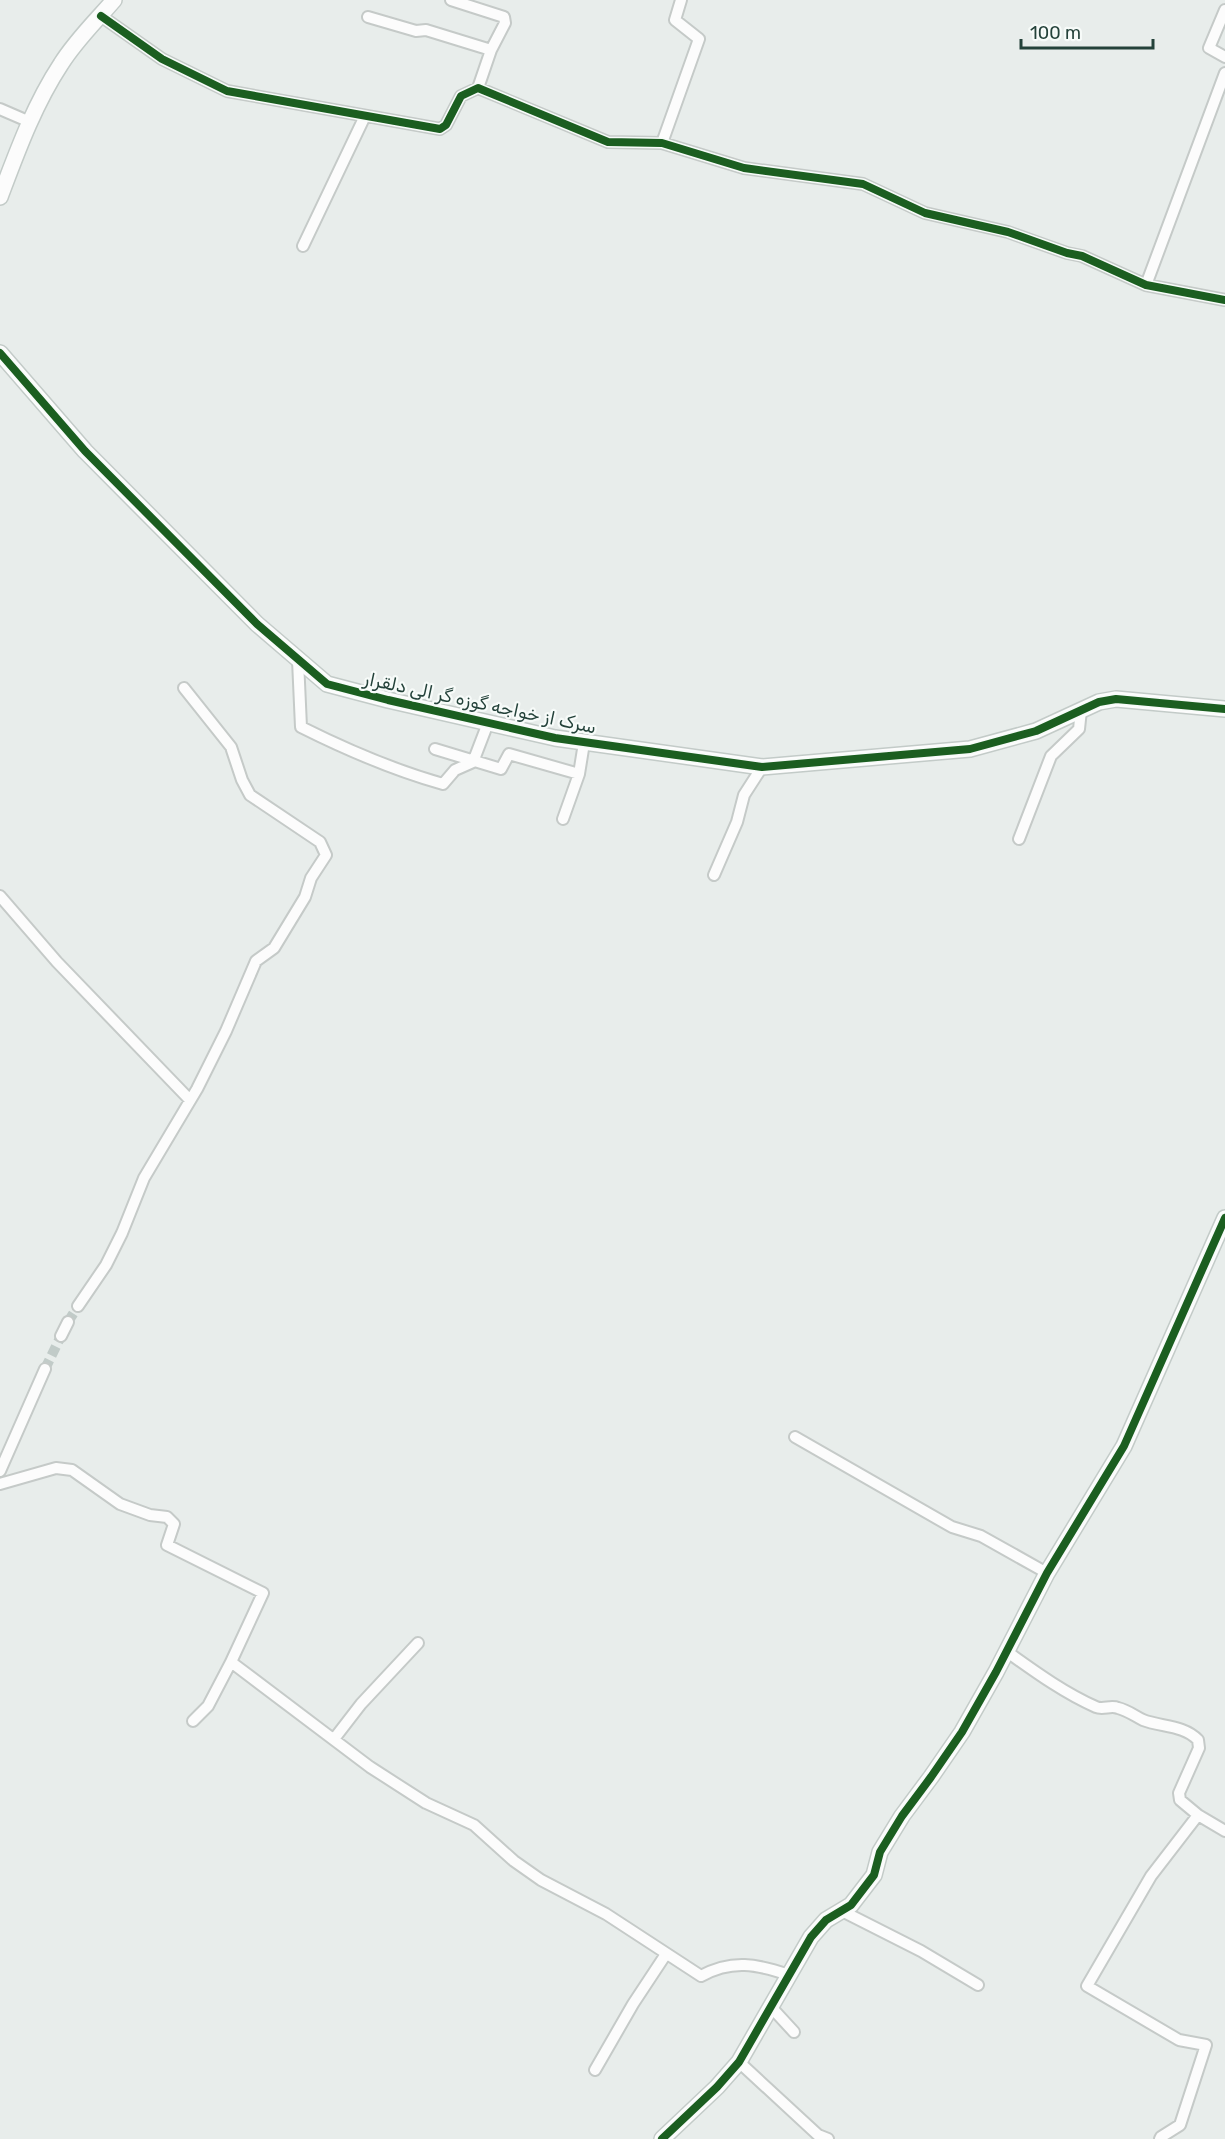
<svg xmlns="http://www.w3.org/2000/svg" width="1225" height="2139" font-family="Rubik,'Noto Naskh Arabic',sans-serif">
<rect width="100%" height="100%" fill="#e8edeb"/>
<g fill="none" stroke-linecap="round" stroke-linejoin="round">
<path stroke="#c1cbc8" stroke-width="10" stroke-dasharray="10 5" stroke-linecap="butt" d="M 68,1322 L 78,1306
M 45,1369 L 61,1336"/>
<defs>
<path id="street" d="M 451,0 L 504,17 L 505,23 L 491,50 L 478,88
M 1225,10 L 1209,48 L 1225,57
M 101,16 L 162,59 L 227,91 L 440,129 L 446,125 L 461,96 L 478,88 L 608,142 L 662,143 L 744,168 L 863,184 L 925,213 L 1008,232 L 1067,253 L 1082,256 L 1146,285 L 1225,300
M 368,17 L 416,31 L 426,30 L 491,50
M 0,109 L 30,122
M 662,143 L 699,39 L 675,20 L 681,0
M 303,246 L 365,116
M 1146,285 L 1225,73
M 298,660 L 301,727 C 347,750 393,770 443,784 L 455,770 L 473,762 L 488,723
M 435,749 L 501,769 L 509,754 L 579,774
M 563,819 L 579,774 L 584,743
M 1019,839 L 1051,756 L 1079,729 L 1081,710
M 714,875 L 737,822 L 744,795 L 762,767
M 0,896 L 57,962 L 190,1100
M 78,1306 L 106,1265 L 122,1233 L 144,1178 L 197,1089 L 226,1031 L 256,961 L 274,948 L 305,897 L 311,878 L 326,855 L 320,842 L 250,795 L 242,780 L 231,747 L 184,688
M 61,1336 L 68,1322
M 795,1437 L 952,1527 L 981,1536 L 1047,1573
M 0,1471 L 45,1369
M 0,1484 L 56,1468 L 72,1470 L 120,1504 L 150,1515 L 167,1517 L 174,1524 L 167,1545 L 263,1593 L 231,1662 L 370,1767 L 426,1803 L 474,1825 L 514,1861 L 541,1880 L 606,1914 L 701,1976 C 732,1959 757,1964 789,1975
M 1006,1651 C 1034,1671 1064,1693 1096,1707 C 1103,1710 1111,1705 1118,1708 C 1127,1710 1135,1716 1143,1720 C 1161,1727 1184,1725 1198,1740 L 1199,1748 L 1179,1793 L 1180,1800 L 1198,1815
M 193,1721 L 208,1706 L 231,1662
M 334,1739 L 361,1704 L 418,1643
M 842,1911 L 921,1951 L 978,1985
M 771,2007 L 794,2032
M 739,2062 L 818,2135 L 828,2139
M 595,2070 L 633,2004 L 666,1954
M 1160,2139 L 1161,2137 L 1180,2125 L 1206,2045 L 1179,2040 L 1087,1986 L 1151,1876 L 1198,1815 L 1225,1831"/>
<path id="secondary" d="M 0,197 C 17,152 34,105 61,64 C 76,40 96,21 114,0
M 0,353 L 85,451 L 257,624 L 327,684 L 388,700 L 555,738 L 762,767 L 970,749 L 1036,731 L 1099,702 L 1116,699 L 1225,709
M 662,2139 L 717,2087 L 739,2062 L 811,1937 L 826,1920 L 851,1905 L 874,1875 L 880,1852 L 902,1816 L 931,1777 L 962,1732 L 996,1672 L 1047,1573 L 1124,1446 L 1225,1218"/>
</defs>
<use href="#street" stroke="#c5cac8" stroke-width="14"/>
<use href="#secondary" stroke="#c3cbc8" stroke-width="18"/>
<use href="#street" stroke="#fcfcfc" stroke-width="10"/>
<use href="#secondary" stroke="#fcfcfc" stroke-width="15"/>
<defs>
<path id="cycleway" d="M 101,16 L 162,59 L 227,91 L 440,129 L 446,125 L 461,96 L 478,88 L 608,142 L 662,143 L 744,168 L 863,184 L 925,213 L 1008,232 L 1067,253 L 1082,256 L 1146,285 L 1225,300
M 0,353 L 85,451 L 257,624 L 327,684 L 388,700 L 555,738 L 762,767 L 970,749 L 1036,731 L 1099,702 L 1116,699 L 1225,709
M 662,2139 L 717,2087 L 739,2062 L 811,1937 L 826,1920 L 851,1905 L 874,1875 L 880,1852 L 902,1816 L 931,1777 L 962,1732 L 996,1672 L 1047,1573 L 1124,1446 L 1225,1218"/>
</defs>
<use href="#cycleway" stroke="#f7fbf9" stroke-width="11"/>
<use href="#cycleway" stroke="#1b5e20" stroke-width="8"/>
</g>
<g text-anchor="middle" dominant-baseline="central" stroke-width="4.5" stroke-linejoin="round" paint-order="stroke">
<g font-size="18" fill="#24423a" stroke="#f7fbf9">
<text transform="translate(480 703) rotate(12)">سرک از خواجه گوزه گر الی دلقرار</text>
</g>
</g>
<path d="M1021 39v9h132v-9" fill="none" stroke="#24423a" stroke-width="3"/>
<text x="1030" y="39" font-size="18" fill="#24423a" stroke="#f7fbf9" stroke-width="4.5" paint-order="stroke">100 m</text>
</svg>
